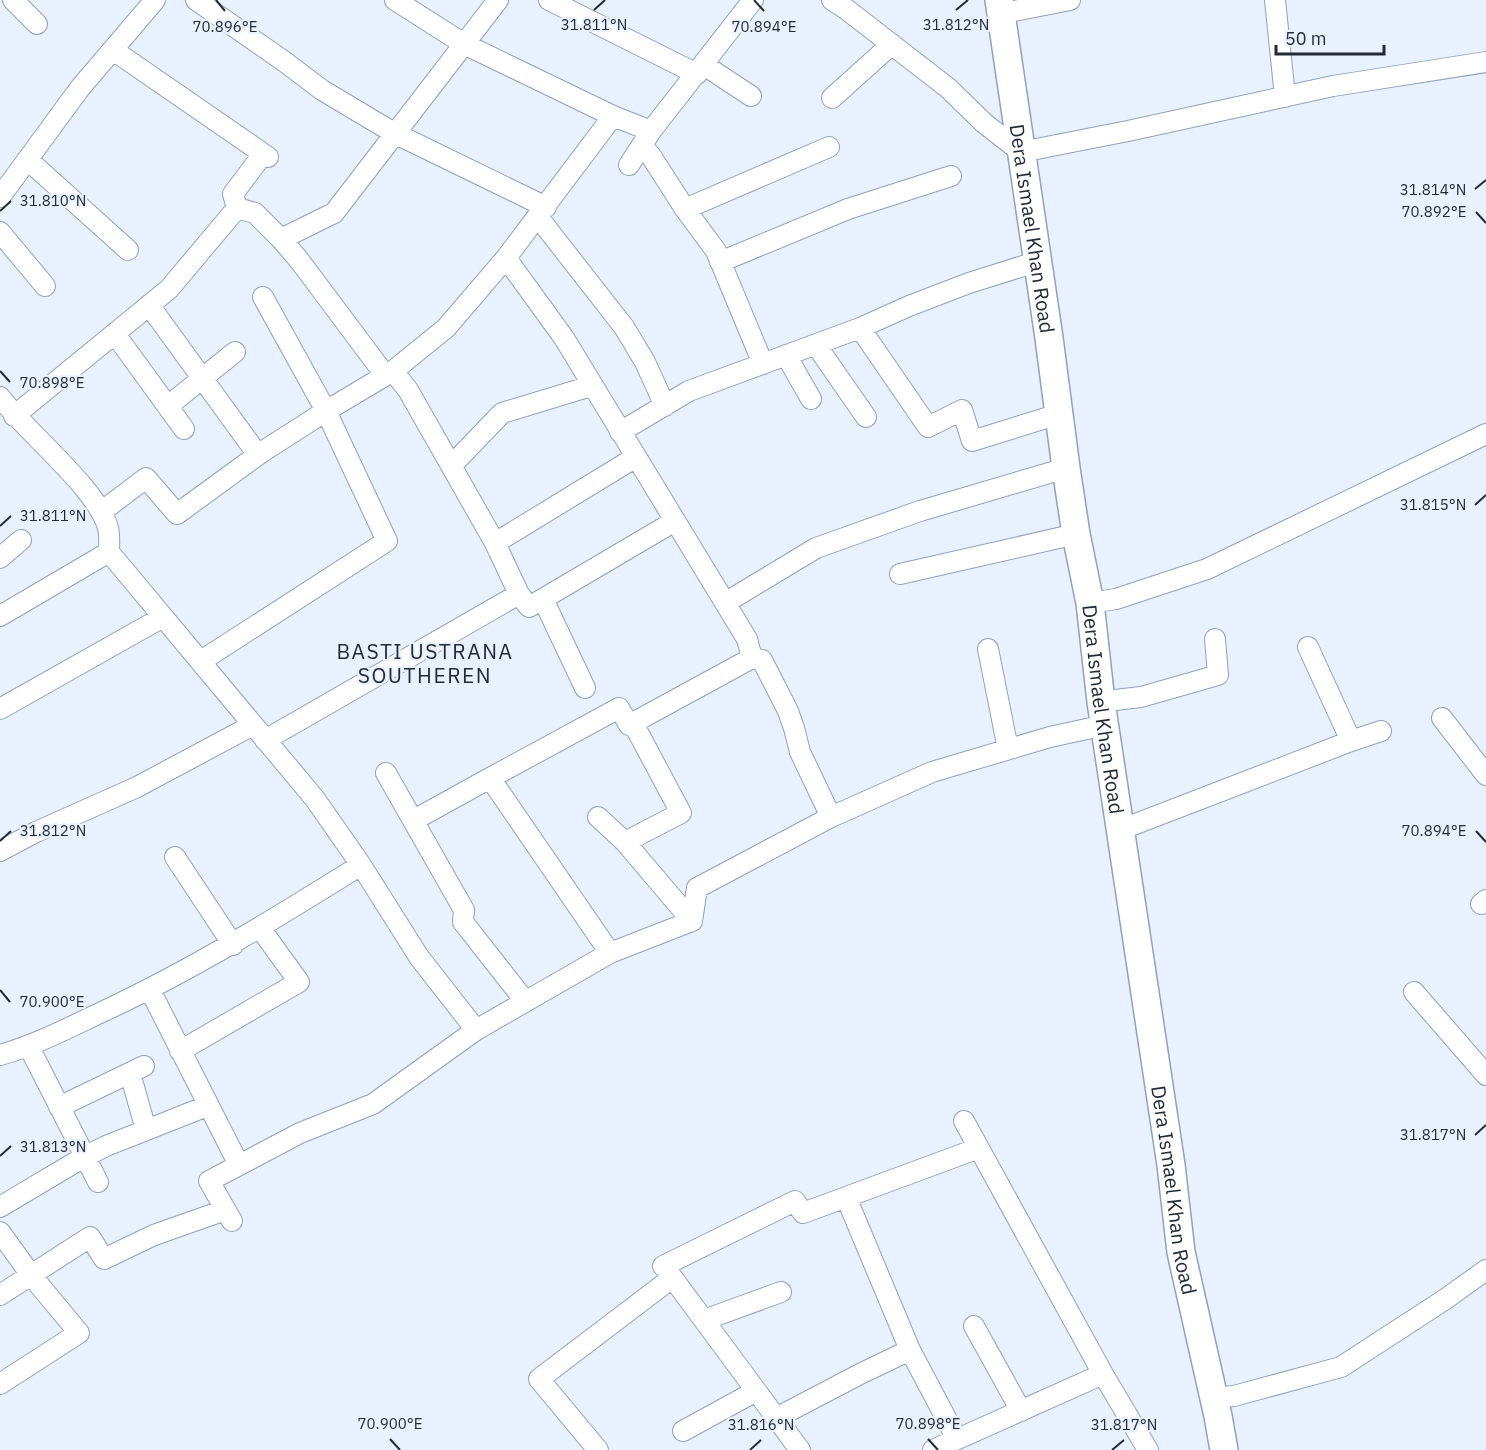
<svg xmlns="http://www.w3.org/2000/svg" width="1486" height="1450" font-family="'IBM Plex Sans',sans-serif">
<rect width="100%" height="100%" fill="#eaf1fe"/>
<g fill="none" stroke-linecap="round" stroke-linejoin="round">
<defs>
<path id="minor" d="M 13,0 L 37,24
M 196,0 L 285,62 L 322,90 L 394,133 L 546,207
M 549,0 L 697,74
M 832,0 L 846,9 L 948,88 L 984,123 L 1021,152 L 1128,131 L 1333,86 L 1486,62
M 1275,0 L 1285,97
M 1014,11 L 1070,0
M 113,50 L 268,157
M 704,65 L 751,96
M 832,98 L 892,44
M 613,116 L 651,131
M 642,146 L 651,156 L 685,209 L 716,251 L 763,364
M 28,160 L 128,250
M 629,165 L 651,131 L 753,0
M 0,197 L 80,88 L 155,0
M 237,208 L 233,194 L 263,154
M 685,209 L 829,147
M 538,217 L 624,327 L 645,362 L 665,406
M 0,232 L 45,286
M 281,239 L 334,213 L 498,0
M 720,262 L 848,209 L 951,176
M 149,305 L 258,455
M 860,328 L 928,427 L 962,410 L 972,441 L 1059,414
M 115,334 L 184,429
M 816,345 L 866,417
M 786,355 L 811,399
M 393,371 L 408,390 L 495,543 L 519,594 L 529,607 L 675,521
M 0,397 C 27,433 98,489 108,528 C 110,535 109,544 109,552 L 315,799 L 361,865 L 419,957 L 476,1030 L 373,1104 L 300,1133 L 209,1181 L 232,1221
M 168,406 L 235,352
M 14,416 L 169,289 L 237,208 L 255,213 L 281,239 L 299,260 L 385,375
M 620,432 L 689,391 L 860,328 L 909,306 L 969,283 L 1036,262
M 451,466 L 502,413 L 591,386
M 101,512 L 146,478 L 177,514 L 262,452 L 326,411 L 393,371 L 446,328 L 506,258 L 613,116 L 464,44 L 395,0
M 495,543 L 636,457
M 0,558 L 21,540
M 900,574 L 1076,534
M 543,599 L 585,688
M 725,603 L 816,548 L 920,511 L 1066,468
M 1090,603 L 1116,599 L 1207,569 L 1486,434
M 0,616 L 109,552
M 1308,647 L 1351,741
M 988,649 L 1008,749
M 201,661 L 387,541 L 326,411 L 263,297
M 1115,700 L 1141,697 L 1218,675 L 1215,639
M 0,709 L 163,617
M 1442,718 L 1486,775
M 265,740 L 519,594
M 386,773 L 464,910 L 463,922 L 525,1001
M 490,778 L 619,708 L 629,725 L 752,658
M 598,817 L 625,842 L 692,921
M 831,817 L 932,772 L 1050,737 L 1105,725
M 414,820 L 490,778 L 610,953
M 1133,825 L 1351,741 L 1381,731
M 625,842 L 681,813 L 633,723
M 0,851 L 36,832 L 137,787 L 253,725
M 175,857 L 233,945
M 1481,904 L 1486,900
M 150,990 L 239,1165
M 1414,992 L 1486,1075
M 476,1030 L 610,953 L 692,921 L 697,888 L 831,817 L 800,752 L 794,728 L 788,711 L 762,660 L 752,658 L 747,639 L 564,338 L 506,258
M 29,1047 L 98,1182
M 180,1051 L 299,982 L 260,928
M 0,1055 C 36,1045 68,1028 102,1012 C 192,970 276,918 361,865
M 130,1073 L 146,1130
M 59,1107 L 144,1066
M 964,1121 L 1103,1374 L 1148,1450
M 846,1197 L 910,1350 L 957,1439
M 0,1207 L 84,1157 L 106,1146 L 207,1106
M 0,1232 L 31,1275 L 79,1333 L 0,1384
M 663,1266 L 795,1201 L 803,1213 L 979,1148
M 666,1269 L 800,1450
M 0,1295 L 90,1237 L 104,1259 L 154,1235 L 225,1210
M 704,1320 L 781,1292
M 974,1326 L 1021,1411
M 1219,1397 L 1234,1396 L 1341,1367 L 1444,1300 L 1486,1270
M 776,1418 L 862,1373 L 910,1350
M 683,1431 L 756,1391
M 598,1450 L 539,1379 L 672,1278
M 933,1450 L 1103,1374"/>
<g id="highway">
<path id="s1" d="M 999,0 L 1049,338 L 1066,468 L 1076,534 L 1090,603 L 1101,702 L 1171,1165 L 1181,1252 L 1218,1416 L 1224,1450"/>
</g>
</defs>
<use href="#minor" stroke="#8fa1bf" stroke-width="22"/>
<use href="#highway" stroke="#8fa1bf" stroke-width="30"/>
<use href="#minor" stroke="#fff" stroke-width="20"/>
<use href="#highway" stroke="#fff" stroke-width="27"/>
</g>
<path fill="none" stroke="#222a35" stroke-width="2" d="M 216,0 L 225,11M 754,0 L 764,11M 594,10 L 605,0M 956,10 L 968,0M 1475,189 L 1486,180M 0,211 L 11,201M 1476,212 L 1486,223M 0,371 L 10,382M 1475,505 L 1486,495M 0,526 L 11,516M 1476,831 L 1486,842M 0,841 L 11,831M 0,990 L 10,1002M 1475,1135 L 1486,1125M 0,1156 L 11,1146M 390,1439 L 400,1450M 928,1439 L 938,1450M 750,1450 L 761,1440M 1112,1450 L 1124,1440"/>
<g text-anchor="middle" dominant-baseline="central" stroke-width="4.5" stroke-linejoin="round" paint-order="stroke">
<g font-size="20" fill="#222a35" stroke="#eaf1fe">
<text stroke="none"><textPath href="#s1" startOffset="231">Dera Ismael Khan Road</textPath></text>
<text stroke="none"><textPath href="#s1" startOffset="717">Dera Ismael Khan Road</textPath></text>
<text stroke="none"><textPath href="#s1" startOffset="1203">Dera Ismael Khan Road</textPath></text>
</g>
<g font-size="21" letter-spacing="1.5" fill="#222a35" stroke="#eaf1fe">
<text x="425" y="651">BASTI USTRANA<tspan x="425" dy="24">SOUTHEREN</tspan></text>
</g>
</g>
<g font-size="15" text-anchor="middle" fill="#222a35" stroke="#eaf1fe" stroke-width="4.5" stroke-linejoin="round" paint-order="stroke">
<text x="594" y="30">31.811°N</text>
<text x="956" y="30">31.812°N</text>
<text x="225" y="32">70.896°E</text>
<text x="764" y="32">70.894°E</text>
<text x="1433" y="195">31.814°N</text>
<text x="53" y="206">31.810°N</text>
<text x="1434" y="217">70.892°E</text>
<text x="52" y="388">70.898°E</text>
<text x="1433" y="510">31.815°N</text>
<text x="53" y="521">31.811°N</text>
<text x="1434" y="836">70.894°E</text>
<text x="53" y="836">31.812°N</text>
<text x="52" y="1007">70.900°E</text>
<text x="1433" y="1140">31.817°N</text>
<text x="53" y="1152">31.813°N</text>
<text x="390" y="1429">70.900°E</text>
<text x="928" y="1429">70.898°E</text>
<text x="761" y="1430">31.816°N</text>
<text x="1124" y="1430">31.817°N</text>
</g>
<path d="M1276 45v9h108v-9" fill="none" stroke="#222a35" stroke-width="3"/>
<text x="1285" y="45" font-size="18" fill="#222a35" stroke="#eaf1fe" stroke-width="4.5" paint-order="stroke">50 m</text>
</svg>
